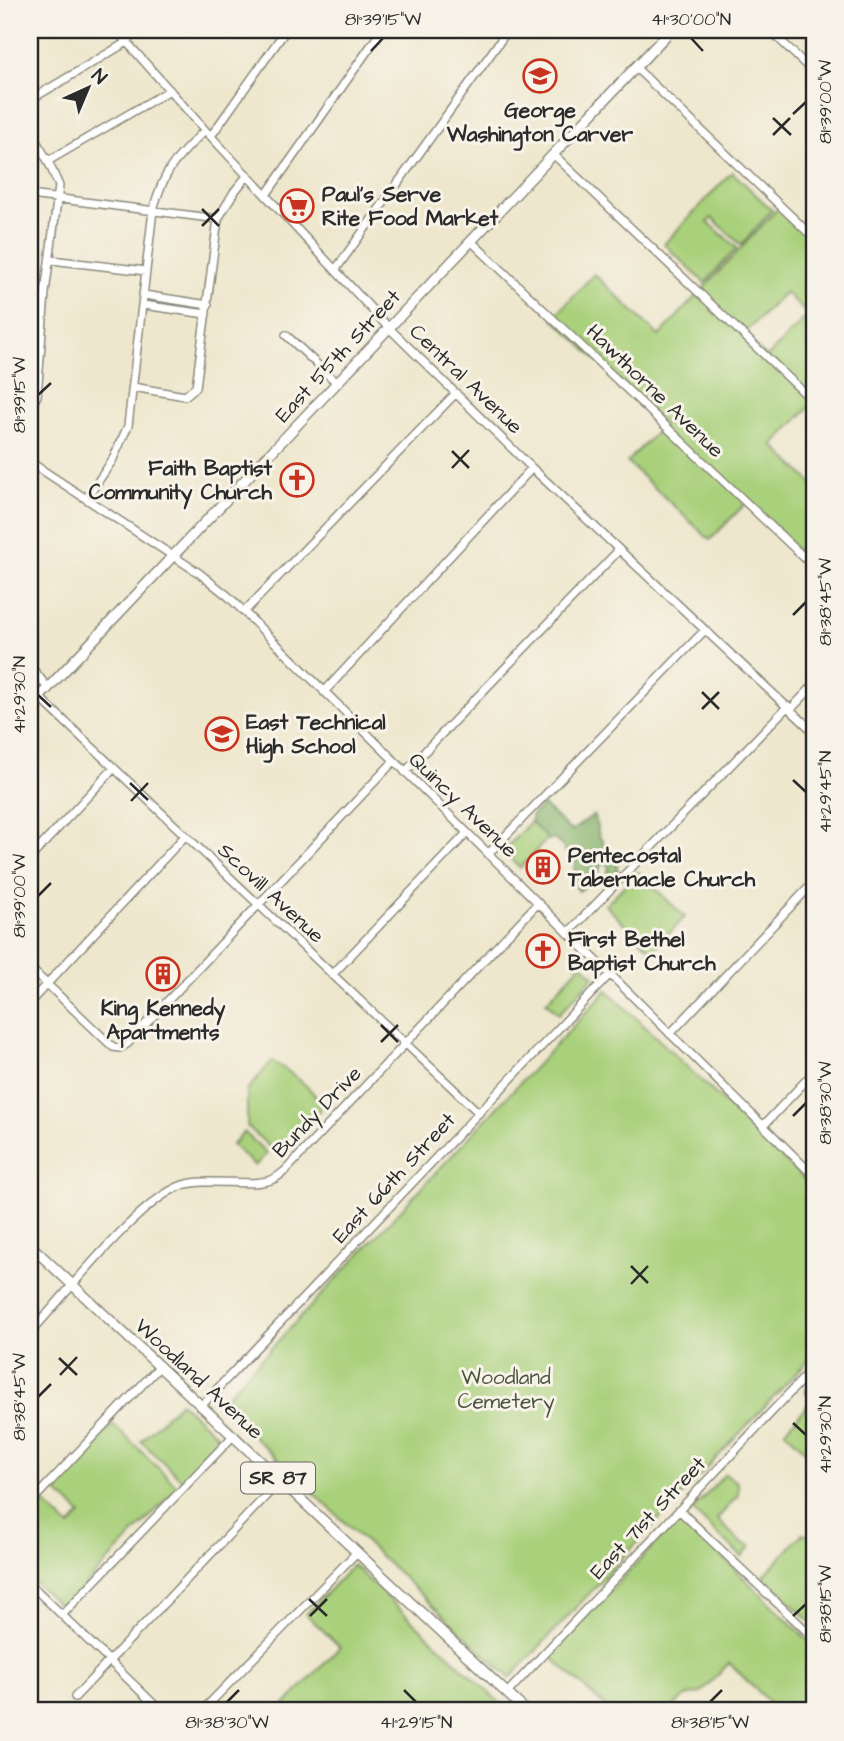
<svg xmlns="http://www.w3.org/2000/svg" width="844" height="1741" font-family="'Architects Daughter',sans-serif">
<rect width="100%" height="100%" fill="#f7f3e8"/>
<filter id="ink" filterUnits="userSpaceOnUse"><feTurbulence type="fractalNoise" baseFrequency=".0143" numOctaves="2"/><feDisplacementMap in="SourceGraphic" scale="14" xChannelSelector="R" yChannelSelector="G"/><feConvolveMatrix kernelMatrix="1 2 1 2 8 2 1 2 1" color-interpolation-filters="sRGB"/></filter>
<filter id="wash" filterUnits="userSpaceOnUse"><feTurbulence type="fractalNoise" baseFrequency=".00686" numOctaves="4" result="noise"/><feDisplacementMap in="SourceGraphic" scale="28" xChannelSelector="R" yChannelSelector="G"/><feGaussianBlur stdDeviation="1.57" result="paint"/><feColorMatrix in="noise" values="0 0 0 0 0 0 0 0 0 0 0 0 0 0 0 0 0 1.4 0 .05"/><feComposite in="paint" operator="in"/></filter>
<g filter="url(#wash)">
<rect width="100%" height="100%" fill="#eee7cd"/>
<path fill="#a9d07a" stroke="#6a7e52" stroke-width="2" fill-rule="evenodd" d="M 732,172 L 772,210 L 741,245 L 712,218 L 708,222 L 737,248 L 705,283 L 664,244 Z
M 780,206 L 814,238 L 814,402 L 773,445 L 814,485 L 814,567 L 747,502 L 710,540 L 627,462 L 664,424 L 553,318 L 594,274 L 659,336 ZM 785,292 L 808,315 L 767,357 L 743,335 Z
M 532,820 L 547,839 L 520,868 L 503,851 Z
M 638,872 L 685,917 L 652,951 L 605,905 Z
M 577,959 L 594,976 L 559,1014 L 546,1002 L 579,967 L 574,962 Z
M 607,990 L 814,1189 L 814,1354 L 510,1678 L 219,1404 Z
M 272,1061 C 287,1070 319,1091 321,1109 L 275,1152 L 247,1126 L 247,1090 Z
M 244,1132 L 267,1153 L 255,1166 L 232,1145 Z
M 814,1381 L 814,1459 L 785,1431 L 812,1400 L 805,1391 Z
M 180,1402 L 222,1440 L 183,1481 L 141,1441 Z
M 113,1424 L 178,1487 L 63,1609 L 30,1578 L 30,1511 L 41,1500 L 70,1527 L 81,1514 L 52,1488 Z
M 725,1474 L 738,1483 L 738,1495 L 717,1519 L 741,1543 L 751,1546 L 742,1557 L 692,1510 Z
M 682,1518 L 814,1646 L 814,1711 L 762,1711 L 769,1702 L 729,1663 L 701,1693 L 685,1696 L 669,1711 L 610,1711 L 549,1655 L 678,1520 Z
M 802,1534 L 814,1536 L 814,1625 L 763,1577 Z
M 353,1565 L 501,1704 L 494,1711 L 279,1711 L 340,1647 L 306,1614 Z"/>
<path fill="#86b26a" stroke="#586e4a" stroke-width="2" d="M 543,805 L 571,831 L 594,815 L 599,836 L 617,862 L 618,876 L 607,878 L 609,864 L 602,863 L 596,877 L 579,891 L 576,887 L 574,863 L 578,858 L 570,851 L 567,854 L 563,847 L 554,839 L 548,840 L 532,823 L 531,816 Z"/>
</g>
<g filter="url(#ink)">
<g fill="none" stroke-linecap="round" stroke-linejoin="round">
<defs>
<path id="minor" d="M 116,30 L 205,130 L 389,328 L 532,468 L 814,732
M 770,30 L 814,73
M 635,67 L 814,238
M 30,100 L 127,42 L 135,30
M 30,131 L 48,161 L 59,186 L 45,293 L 37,396 L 30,408
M 211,136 L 286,30
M 553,154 L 814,402
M 48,161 L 170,90
M 30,195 L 218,219
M 266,195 L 382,30
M 471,241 L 814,567
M 51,260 L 146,271
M 336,269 L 508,30
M 144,295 L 208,305
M 143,305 L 206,314
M 286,335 L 337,383
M 133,387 L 185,396 L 196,387 L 218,219 L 234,192 L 248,175
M 30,462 L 199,573 L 228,596 L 814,1176
M 86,499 L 112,461 L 128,426 L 153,210 C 165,168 175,160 205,130
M 244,612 L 456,393
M 30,666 L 48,688
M 324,692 L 532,468
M 39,697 L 479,1113
M 791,709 L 814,685
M 405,772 L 619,550
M 488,854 L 704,631
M 30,858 L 114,768
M 568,933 L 788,706
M 30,968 L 113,1047 L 120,1048 L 127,1044 L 393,762
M 332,975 L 467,833
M 30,1002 L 185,836
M 670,1034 L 814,882
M 763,1126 L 814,1072
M 30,1333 C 65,1296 139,1199 183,1185 C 208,1177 255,1188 273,1179 C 278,1177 282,1173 286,1170 L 538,903
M 202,1405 L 610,974
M 30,1503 L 160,1366
M 679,1510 L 814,1638
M 30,1584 L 161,1711
M 62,1615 L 234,1435
M 507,1693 L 814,1367
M 75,1697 L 281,1480
M 202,1711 L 357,1552"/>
<path id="major" d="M 30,707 L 671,30
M 30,1245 L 526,1711"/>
</defs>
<use href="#minor" stroke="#8c897c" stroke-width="10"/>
<use href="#major" stroke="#8c897c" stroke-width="12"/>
<use href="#minor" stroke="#fff" stroke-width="7"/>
<use href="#major" stroke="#fff" stroke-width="9"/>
</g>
</g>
<path fill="none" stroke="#2b2b2b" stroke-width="2.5" d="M 691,38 L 703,51M 371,51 L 383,38M 793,114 L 806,102M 773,118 L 791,135M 773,135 L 790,118M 202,209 L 219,226M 202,226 L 219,209M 38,395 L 51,383M 452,451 L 469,468M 452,468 L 469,450M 793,615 L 806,602M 702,692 L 719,709M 38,695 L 51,707M 702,709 L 719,692M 793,780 L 806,792M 130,783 L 148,800M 131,801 L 148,783M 38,896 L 51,883M 381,1025 L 398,1042M 381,1042 L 398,1025M 793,1116 L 806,1103M 631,1266 L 648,1283M 631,1284 L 648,1266M 59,1358 L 77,1375M 60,1375 L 77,1357M 38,1397 L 51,1384M 793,1423 L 806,1435M 309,1599 L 327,1616M 310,1616 L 327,1599M 793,1616 L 806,1604M 404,1690 L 416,1702M 227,1702 L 239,1690M 710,1702 L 722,1690"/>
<defs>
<symbol id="school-ring" viewBox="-11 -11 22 22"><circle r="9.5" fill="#f7f3e8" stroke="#c8321e" stroke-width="1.5"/><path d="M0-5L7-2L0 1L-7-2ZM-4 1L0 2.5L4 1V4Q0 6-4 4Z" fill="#c8321e"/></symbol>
<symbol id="supermarket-ring" viewBox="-11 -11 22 22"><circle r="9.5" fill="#f7f3e8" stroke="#c8321e" stroke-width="1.5"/><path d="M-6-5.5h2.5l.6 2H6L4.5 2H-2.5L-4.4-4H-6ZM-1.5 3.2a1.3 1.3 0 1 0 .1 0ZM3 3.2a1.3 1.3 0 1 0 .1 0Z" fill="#c8321e"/></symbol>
<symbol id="church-ring" viewBox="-11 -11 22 22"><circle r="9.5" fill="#f7f3e8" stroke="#c8321e" stroke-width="1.5"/><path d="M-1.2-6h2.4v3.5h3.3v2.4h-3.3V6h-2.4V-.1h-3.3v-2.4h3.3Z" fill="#c8321e"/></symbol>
<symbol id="university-ring" viewBox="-11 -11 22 22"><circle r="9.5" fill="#f7f3e8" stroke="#c8321e" stroke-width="1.5"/><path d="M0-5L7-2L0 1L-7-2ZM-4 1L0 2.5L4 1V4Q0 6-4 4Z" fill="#c8321e"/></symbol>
<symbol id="building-ring" viewBox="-11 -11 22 22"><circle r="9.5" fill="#f7f3e8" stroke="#c8321e" stroke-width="1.5"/><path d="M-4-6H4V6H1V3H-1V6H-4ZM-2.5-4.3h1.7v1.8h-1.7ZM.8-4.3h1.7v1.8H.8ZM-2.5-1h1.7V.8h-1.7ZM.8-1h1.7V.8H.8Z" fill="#c8321e"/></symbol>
</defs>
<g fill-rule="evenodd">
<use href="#school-ring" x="521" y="57" width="38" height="38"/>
<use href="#supermarket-ring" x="278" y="187" width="38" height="38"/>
<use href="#church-ring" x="278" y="461" width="38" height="38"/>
<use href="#university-ring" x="203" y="715" width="38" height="38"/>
<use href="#building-ring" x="524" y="848" width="38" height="38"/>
<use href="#church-ring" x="524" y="932" width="38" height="38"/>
<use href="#building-ring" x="144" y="955" width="38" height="38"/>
</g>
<g text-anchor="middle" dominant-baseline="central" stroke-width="6" stroke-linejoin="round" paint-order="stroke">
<rect fill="#f7f3e8" stroke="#686764" stroke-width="2" x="241" y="1462.5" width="74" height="31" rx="5"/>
<g font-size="19" font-weight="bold" fill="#2b2b2b">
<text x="278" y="1478">SR 87</text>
</g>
<g font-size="21" font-weight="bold" fill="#2b2b2b" stroke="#f7f3e8" text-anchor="start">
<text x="540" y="110" text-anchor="middle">George<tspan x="540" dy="24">Washington Carver</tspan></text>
<text x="322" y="194">Paul's Serve<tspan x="322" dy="24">Rite Food Market</tspan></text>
<text x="272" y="468" text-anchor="end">Faith Baptist<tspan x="272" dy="24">Community Church</tspan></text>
<text x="246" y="722">East Technical<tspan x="246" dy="24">High School</tspan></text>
<text x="568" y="855">Pentecostal<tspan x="568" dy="24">Tabernacle Church</tspan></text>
<text x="568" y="939">First Bethel<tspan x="568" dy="24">Baptist Church</tspan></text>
<text x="163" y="1008" text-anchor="middle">King Kennedy<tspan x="163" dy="24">Apartments</tspan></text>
</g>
<g font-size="21" fill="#2b2b2b" stroke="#f7f3e8">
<text transform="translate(338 356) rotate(-47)">East 55th Street</text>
<text transform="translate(466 379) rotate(44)">Central Avenue</text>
<text transform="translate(655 391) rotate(44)">Hawthorne Avenue</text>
<text transform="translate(463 805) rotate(44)">Quincy Avenue</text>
<text transform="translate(271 893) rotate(43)">Scovill Avenue</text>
<text transform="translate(317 1112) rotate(-46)">Bundy Drive</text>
<text transform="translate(394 1178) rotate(-47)">East 66th Street</text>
<text transform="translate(199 1379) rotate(43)">Woodland Avenue</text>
<text transform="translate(648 1518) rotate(-47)">East 71st Street</text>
</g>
<g font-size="21" fill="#4a543f" stroke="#f7f3e8">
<text x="506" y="1377">Woodland<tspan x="506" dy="24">Cemetery</tspan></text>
</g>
</g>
<rect width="844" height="1741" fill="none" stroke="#f7f3e8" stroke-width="77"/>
<g transform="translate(88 88) rotate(44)" stroke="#f7f3e8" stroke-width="5" paint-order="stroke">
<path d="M0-5L12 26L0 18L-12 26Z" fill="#2b2b2b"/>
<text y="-10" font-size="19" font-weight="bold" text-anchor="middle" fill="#2b2b2b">N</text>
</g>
<rect x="38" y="38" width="768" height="1664" fill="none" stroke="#2b2b2b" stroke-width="2.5"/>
<g font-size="18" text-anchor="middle" fill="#2b2b2b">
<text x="383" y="25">81°39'15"W</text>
<text x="691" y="25">41°30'00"N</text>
<text transform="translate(825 102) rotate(-90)" y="6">81°39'00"W</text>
<text transform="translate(19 395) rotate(-90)" y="6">81°39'15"W</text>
<text transform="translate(825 602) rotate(-90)" y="6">81°38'45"W</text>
<text transform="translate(19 695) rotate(-90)" y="6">41°29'30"N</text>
<text transform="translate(825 792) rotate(-90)" y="6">41°29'45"N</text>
<text transform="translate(19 896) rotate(-90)" y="6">81°39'00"W</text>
<text transform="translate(825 1103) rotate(-90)" y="6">81°38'30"W</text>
<text transform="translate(19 1397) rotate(-90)" y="6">81°38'45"W</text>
<text transform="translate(825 1435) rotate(-90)" y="6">41°29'30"N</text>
<text transform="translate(825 1604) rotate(-90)" y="6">81°38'15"W</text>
<text x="227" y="1728">81°38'30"W</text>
<text x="416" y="1728">41°29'15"N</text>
<text x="710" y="1728">81°38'15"W</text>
</g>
</svg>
